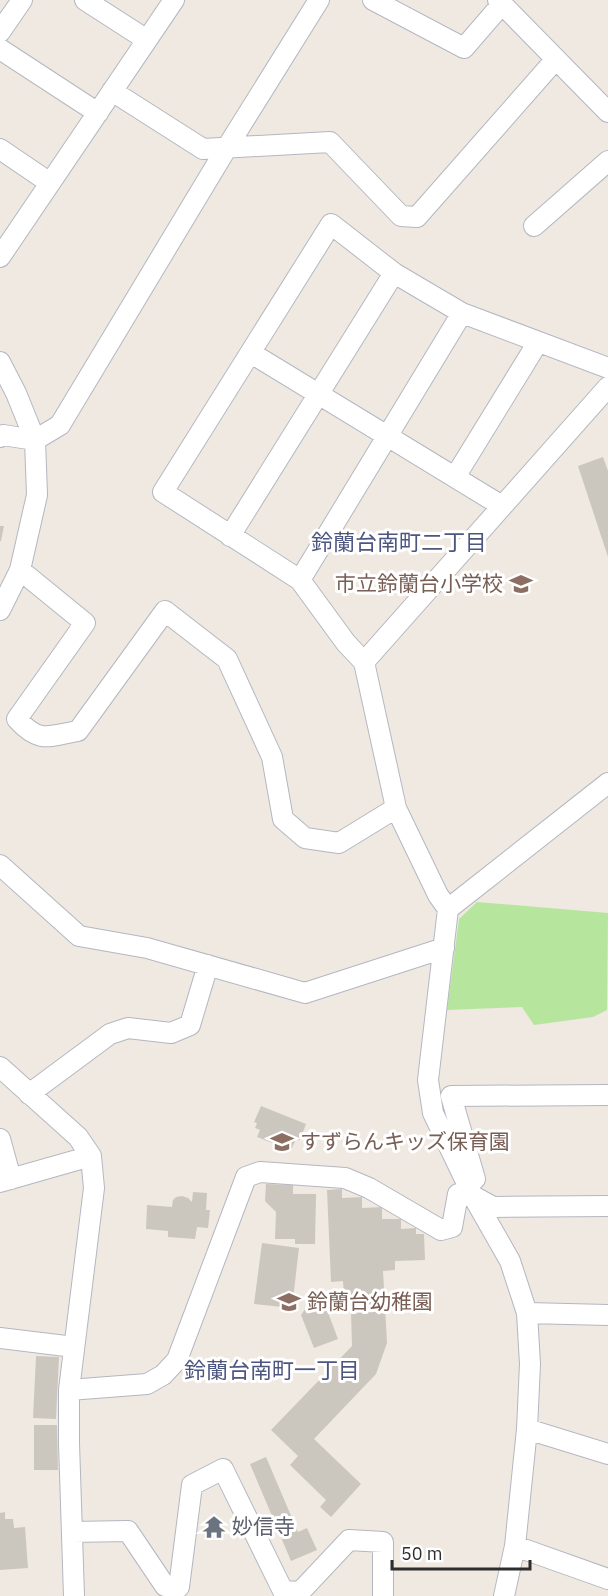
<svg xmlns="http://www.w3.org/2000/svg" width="608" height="1596" font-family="'IBM Plex Sans','Noto Sans JP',sans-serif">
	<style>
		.green { fill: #b6e59e }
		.building { fill: #cbc7bf }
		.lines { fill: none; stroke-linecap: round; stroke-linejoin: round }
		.minor-casing { stroke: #b4b7c1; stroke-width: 22 }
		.minor { stroke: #fff; stroke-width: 20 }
		.labels { text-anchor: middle; stroke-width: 6; stroke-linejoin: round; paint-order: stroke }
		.education-label { font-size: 21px; fill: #785e54; stroke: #fff; text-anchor: start }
		.worship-label { font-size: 21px; fill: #5b616d; stroke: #fff; text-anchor: start }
		.neighbourhood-label { font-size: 22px; fill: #4d5680; stroke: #fff }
	</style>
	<rect width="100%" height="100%" fill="#efe9e1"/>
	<!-- green -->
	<path class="green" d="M 477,902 L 608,913 L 607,1010 L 593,1017 L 534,1025 L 522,1007 L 447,1010 L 459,919 Z"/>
	<!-- building -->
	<path class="building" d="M 603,457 L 608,471 L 608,557 L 578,466 Z
		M 0,526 L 4,526 L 1,541 L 0,541 Z
		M 261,1106 L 306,1124 L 300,1140 L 296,1139 L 291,1150 L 257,1137 L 260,1130 L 255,1128 L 257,1123 L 254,1122 Z
		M 266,1184 L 293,1185 L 293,1194 L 316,1194 L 315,1244 L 295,1244 L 295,1239 L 275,1239 L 276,1212 L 265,1201 Z
		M 342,1189 L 342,1198 L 362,1197 L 362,1208 L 382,1207 L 382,1219 L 401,1219 L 401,1229 L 416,1228 L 416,1234 L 424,1234 L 425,1260 L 395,1261 L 395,1270 L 383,1271 L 387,1343 L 376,1374 L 314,1439 L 361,1484 L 331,1517 L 320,1507 L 326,1500 L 290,1465 L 298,1456 L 271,1430 L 352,1346 L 351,1312 L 345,1312 L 343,1281 L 331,1282 L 327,1190 Z
		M 193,1192 L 207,1193 L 206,1210 L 210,1210 L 208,1228 L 197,1227 L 195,1239 L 168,1237 L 168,1231 L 146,1229 L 147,1205 L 172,1207 L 173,1200 L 176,1197 L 182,1196 L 188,1198 L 192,1202 Z
		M 262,1243 L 299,1248 L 292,1308 L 254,1304 Z
		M 324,1291 L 324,1302 L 338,1339 L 314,1348 L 301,1315 L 316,1293 Z
		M 36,1356 L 59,1357 L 56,1419 L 33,1418 Z
		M 34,1425 L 57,1425 L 58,1470 L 34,1470 Z
		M 266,1457 L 298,1532 L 307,1528 L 317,1550 L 291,1561 L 250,1464 Z
		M 5,1512 L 5,1519 L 13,1519 L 14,1528 L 25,1527 L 28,1568 L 0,1570 L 0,1513 Z"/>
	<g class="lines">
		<!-- minor casing -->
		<g class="minor-casing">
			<path id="minor" d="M 85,0 L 147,40
				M 373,0 L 464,48 L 502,4
				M 498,0 L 608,112
				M 0,32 L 22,0
				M 0,49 L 98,113
				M 112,91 L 203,149 L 330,142 L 401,216 L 417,217 L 556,59
				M 0,149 L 50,183
				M 534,226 L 608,161
				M 0,257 L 174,0
				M 251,353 L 502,506
				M 0,362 L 16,393 L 35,440 L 37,495 L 20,570 L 0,610
				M 0,437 L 3,435 L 35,440 L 60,425 L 226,149 L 319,0
				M 455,477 L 538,342
				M 230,536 L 394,273
				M 20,570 L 85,623 L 17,719 C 39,744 49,736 78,731 L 165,611 L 227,659 L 272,757 L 283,819 L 305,838 L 339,843 L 396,808
				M 300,580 L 462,313
				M 364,662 L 608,387
				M 0,865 L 79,936 L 147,948 L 305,993 L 444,948
				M 448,909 L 608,783
				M 0,1067 L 78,1137 L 91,1156 L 94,1188 L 69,1390 L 69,1443 L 74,1596
				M 29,1094 L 110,1034 L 128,1028 L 171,1033 L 190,1025 L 208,965
				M 0,1139 L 11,1179
				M 475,1179 L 451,1096 L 608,1095
				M 0,1182 L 91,1156
				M 527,1313 L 608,1315
				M 0,1338 L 74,1347
				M 69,1390 L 147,1384 L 163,1375 L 177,1360 L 246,1177 L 260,1172 L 345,1178 L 369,1188 L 441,1230 L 452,1227 L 458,1194 L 473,1196 L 493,1207 L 608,1206
				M 527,1429 L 608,1454
				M 72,1532 L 128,1531 L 165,1586 L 179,1587 L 192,1485 L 223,1469 L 283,1591 L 300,1592 L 349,1540 L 383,1542 L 383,1596
				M 515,1546 L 608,1579
				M 504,1596 L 515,1546 L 527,1429 L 530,1364 L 527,1313 L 510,1261 L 473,1196 L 433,1113 L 428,1080 L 448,909 L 438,895 L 396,808 L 364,662 L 346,643 L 300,580 L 163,492 L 331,224 L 394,273 L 462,313 L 608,368"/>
		</g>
		<!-- minor -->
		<use href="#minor" class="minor"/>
	</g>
	<!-- icons -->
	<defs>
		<g id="school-bare" transform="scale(1.8)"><path d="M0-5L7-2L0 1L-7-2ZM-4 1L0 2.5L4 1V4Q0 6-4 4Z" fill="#8d6e63" stroke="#fff" stroke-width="2.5" paint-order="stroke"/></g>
		<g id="temple-bare" transform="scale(1.8)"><path d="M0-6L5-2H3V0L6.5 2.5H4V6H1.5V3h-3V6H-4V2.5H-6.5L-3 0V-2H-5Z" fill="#6b7280" stroke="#fff" stroke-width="2.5" paint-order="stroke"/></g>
	</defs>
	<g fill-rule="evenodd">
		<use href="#school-bare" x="521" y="584"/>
		<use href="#school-bare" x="282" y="1142"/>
		<use href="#school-bare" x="289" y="1302"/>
		<use href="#temple-bare" x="214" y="1527"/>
	</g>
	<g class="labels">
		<!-- education labels -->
		<g class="education-label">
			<text x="503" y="591" text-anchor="end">市立鈴蘭台小学校</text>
			<text x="300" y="1149">すずらんキッズ保育園</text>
			<text x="307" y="1309">鈴蘭台幼稚園</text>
		</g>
		<!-- worship labels -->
		<g class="worship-label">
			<text x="232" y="1534">妙信寺</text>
		</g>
		<!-- neighbourhood labels -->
		<g class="neighbourhood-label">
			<text x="399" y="550">鈴蘭台南町二丁目</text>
			<text x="272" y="1378">鈴蘭台南町一丁目</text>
		</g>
	</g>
	<!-- scale -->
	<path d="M392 1560v9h138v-9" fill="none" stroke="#2e2e2e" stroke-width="3"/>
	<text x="401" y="1560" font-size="18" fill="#2e2e2e" stroke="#ffffff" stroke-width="4.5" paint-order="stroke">50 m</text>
</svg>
